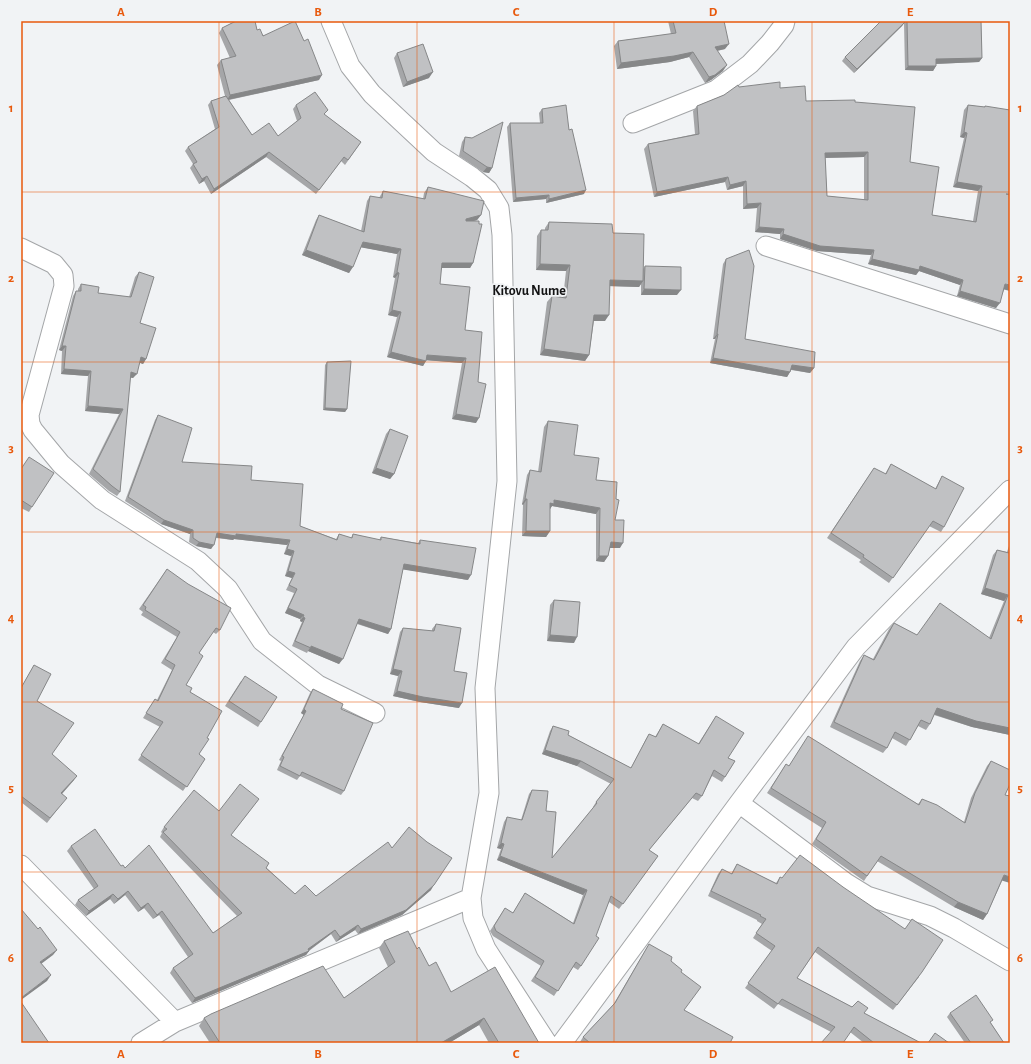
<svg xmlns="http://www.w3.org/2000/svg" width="1031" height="1064" font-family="'Alegreya Sans',sans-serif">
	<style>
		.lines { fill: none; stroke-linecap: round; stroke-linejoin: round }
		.minor-casing { stroke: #a4a6a8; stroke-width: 21 }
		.minor { stroke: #fff; stroke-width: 19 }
		.wall { fill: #a5a6a8; fill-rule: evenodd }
		.shaded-wall { fill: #868788 }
		.building { fill: #c0c1c3; stroke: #868788; fill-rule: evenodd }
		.grid { fill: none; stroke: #e8590c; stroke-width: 1; stroke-opacity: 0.55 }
		.labels { text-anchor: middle; stroke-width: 3.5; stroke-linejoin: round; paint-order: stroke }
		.quarter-label { font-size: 14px; font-weight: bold; fill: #131314; stroke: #f1f3f5 }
		.neatline { fill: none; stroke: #e8590c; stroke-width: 1.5 }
		.grid-label { font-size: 13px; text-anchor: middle; font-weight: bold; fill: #e8590c }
	</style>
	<rect width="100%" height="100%" fill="#f1f3f5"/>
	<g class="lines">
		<!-- minor casing -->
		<g class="minor-casing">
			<path id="minor" d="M 331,21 L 350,66 L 372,94 L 434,152 L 472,177 L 488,190 L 499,208 L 502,235 L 507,481 L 485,688 L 489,793 L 471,898 L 473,918 L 486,949 L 547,1043
				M 633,123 L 716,90 L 750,64 L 770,43 L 784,25 L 785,21
				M 766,246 L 1010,324
				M 21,248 L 54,264 L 63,275 L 64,286 L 29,415 L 30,424 L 33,430 L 61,464 L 102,500 L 198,561 L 228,589 L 262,641 L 318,685 L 375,713
				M 739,803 L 846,883 L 867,896 L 930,916 L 954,928 L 1010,961
				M 21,865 L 175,1022
				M 141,1043 L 175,1022 L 471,898
				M 562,1043 L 739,803 L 856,647 L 1010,490"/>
		</g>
		<!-- minor -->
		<use href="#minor" class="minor"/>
	</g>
	<!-- wall -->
	<path class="wall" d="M 234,21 L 255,21 L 257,30 L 319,80 L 229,100 L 252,135 L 278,136 L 297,121 L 293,109 L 296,105 L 325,115 L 361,142 L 345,165 L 341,161 L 316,194 L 266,157 L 211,194 L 204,181 L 199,184 L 190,168 L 193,164 L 185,151 L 188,147 L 215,129 L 208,105 L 211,101 L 225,96 L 217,65 L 221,60 L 230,58 L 219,33 L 222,28 L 234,22 Z
		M 668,21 L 724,21 L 725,49 L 717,51 L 723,71 L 711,80 L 705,83 L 689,57 L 670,62 L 617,69 L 614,46 L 618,41 L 671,34 Z
		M 881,21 L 981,21 L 982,58 L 979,62 L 936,64 L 936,66 L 933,71 L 905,70 L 904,23 L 902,26 L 854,73 L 842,61 L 845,57 Z
		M 397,53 L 429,78 L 403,87 L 394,58 Z
		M 739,87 L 780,88 L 806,101 L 855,102 L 910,162 L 932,215 L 973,221 L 978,191 L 953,187 L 964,138 L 960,137 L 964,110 L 968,105 L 984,107 L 985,106 L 1004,290 L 996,308 L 957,296 L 960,285 L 919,271 L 916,275 L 868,264 L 871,255 L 817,251 L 780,239 L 780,234 L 755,232 L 757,208 L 743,209 L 743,186 L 727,190 L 725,182 L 654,197 L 644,149 L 648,144 L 695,134 L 693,111 L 697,106 L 724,95 ZM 864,157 L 864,200 L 827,196 L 825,158 Z
		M 542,109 L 569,130 L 584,194 L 546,203 L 546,199 L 513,202 L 507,127 L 510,123 L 540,123 L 539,113 Z
		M 465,137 L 472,138 L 492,168 L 489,173 L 483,172 L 459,156 L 462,142 Z
		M 428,187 L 481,215 L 477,220 L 474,221 L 473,263 L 470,268 L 441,268 L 440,284 L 465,330 L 478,382 L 476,423 L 452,419 L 462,363 L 426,360 L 423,366 L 387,357 L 397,317 L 388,315 L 395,278 L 393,277 L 397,254 L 361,247 L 349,273 L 302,255 L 316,220 L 319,215 L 361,231 L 367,201 L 370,196 L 379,198 L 383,191 L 423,199 L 424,193 Z
		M 549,222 L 613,233 L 643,269 L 645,266 L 677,295 L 641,295 L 641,284 L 639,287 L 610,286 L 605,321 L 594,321 L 589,355 L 585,361 L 540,355 L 547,302 L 552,296 L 563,298 L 566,271 L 536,270 L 537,236 L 541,230 L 545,230 L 545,228 Z
		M 726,259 L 745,339 L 814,368 L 810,373 L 791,370 L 790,372 L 787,377 L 710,363 L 715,339 L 713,339 L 723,264 Z
		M 139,272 L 140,323 L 146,359 L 143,364 L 140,363 L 133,378 L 130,377 L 120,492 L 117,496 L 109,491 L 89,474 L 119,414 L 85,411 L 88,376 L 61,374 L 62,351 L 59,350 L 73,296 L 76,291 L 78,291 L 78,289 L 81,284 L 98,293 L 129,297 L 135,277 Z
		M 327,362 L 347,409 L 345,412 L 323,410 L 325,365 Z
		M 158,415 L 182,462 L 251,480 L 300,526 L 336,539 L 339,534 L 351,538 L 353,534 L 379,540 L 381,537 L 418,543 L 420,540 L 468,580 L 403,569 L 391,629 L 388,634 L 357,624 L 339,664 L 308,651 L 307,653 L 292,646 L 302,622 L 300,621 L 300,619 L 285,613 L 294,593 L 286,590 L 292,578 L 285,576 L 291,556 L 284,554 L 287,545 L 234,539 L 233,540 L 216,538 L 211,549 L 196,546 L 189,542 L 190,534 L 161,524 L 125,501 L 155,420 Z
		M 548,421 L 574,455 L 596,480 L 616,499 L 615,520 L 620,548 L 610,548 L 608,556 L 604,562 L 596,561 L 596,514 L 552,506 L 550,509 L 550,531 L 546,537 L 522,536 L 523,505 L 522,504 L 527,475 L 530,470 L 538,472 L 544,427 Z
		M 390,429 L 394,474 L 390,479 L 372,473 L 386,434 Z
		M 891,464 L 935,489 L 942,476 L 944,527 L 941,532 L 929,526 L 889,583 L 859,562 L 861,560 L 827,538 L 874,468 L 885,474 Z
		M 21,469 L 32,507 L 29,512 L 21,508 Z
		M 1010,543 L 1010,735 L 972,727 L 934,715 L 930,724 L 926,730 L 918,726 L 906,746 L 892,738 L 887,748 L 883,753 L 830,727 L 860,661 L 864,655 L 873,659 L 889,629 L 894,623 L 917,635 L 989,638 L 1004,601 L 981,594 L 993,555 L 997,550 L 1007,552 Z
		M 167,569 L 220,630 L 216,634 L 213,632 L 199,653 L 186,685 L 190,692 L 207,738 L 199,754 L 205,759 L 183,791 L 138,760 L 160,727 L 143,718 L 155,699 L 157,700 L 172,670 L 161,663 L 177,637 L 141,615 L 143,612 L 139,609 Z
		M 554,600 L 574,643 L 547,641 L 550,605 Z
		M 436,624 L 454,671 L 459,708 L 420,702 L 393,696 L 398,676 L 390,674 L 400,632 L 403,628 L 432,631 L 432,629 Z
		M 34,665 L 37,701 L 52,754 L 74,780 L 62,794 L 63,802 L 47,823 L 21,802 L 21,688 Z
		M 241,681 L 261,722 L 258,727 L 225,706 Z
		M 313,689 L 341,709 L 344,791 L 341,795 L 300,776 L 297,780 L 277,770 L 281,761 L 279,760 L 304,715 L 301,713 L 310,693 Z
		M 716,716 L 728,758 L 735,761 L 722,782 L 712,776 L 702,796 L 698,801 L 692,798 L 649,850 L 658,856 L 619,909 L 609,902 L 581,966 L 578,970 L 573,967 L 554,996 L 531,981 L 541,966 L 493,936 L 490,931 L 505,908 L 513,913 L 525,893 L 573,923 L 583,895 L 497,860 L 501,849 L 497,848 L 504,822 L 507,817 L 521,820 L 529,794 L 532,790 L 546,811 L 552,858 L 594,807 L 593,807 L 596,802 L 611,784 L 577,766 L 542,754 L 550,731 L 553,726 L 568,735 L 631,768 L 646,739 L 649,734 L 655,737 L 663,724 L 698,744 Z
		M 805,741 L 918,804 L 922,799 L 964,822 L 971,798 L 987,766 L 991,761 L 1005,795 L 1002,881 L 987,914 L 983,920 L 954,907 L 877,861 L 864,881 L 812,844 L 822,828 L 767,793 L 786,764 L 789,766 Z
		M 259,799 L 231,835 L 295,894 L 316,896 L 392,848 L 431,890 L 402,915 L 358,934 L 355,930 L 336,942 L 331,934 L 309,951 L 306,955 L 192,1003 L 170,973 L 173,968 L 188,957 L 159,915 L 153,919 L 144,908 L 138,912 L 125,895 L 114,904 L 110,899 L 86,916 L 75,905 L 78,900 L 94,889 L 67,851 L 71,846 L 125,868 L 213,933 L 237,916 L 160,837 L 162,833 L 161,832 L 164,827 Z
		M 737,864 L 776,883 L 780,877 L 919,977 L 893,1010 L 815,952 L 797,978 L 921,1043 L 864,1043 L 850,1032 L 831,1032 L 778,1004 L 774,1009 L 745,988 L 772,951 L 753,938 L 762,924 L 757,921 L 757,920 L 708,896 L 718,874 L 722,869 L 731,874 Z
		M 384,941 L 417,949 L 429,966 L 451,992 L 539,1043 L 489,1043 L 479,1025 L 449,1043 L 210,1043 L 199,1026 L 204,1018 L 344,998 L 388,967 L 379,948 Z
		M 649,944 L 671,961 L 681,972 L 684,1010 L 730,1043 L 580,1043 L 580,1042 L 583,1037 L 613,1005 Z
		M 950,1013 L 991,1023 L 1004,1043 L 965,1043 L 947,1017 Z"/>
	<!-- shaded-wall -->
	<path class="shaded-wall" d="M 905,22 L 902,26 L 854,73 L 857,69 Z
		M 729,44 L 725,49 L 711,52 L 715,47 Z
		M 693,52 L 689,57 L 670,62 L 617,69 L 621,63 Z
		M 982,58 L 979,62 L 933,64 L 936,59 Z
		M 727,65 L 723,71 L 711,80 L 705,83 L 709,77 Z
		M 908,66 L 936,66 L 933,71 L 905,70 Z
		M 433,72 L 429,78 L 403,87 L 407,82 Z
		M 322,75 L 319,80 L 227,100 L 230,95 Z
		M 964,132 L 967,133 L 964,138 L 960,137 Z
		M 269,152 L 266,157 L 211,194 L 214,189 Z
		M 868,152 L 864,157 L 821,158 L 825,153 Z
		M 487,167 L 492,168 L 489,173 L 483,172 Z
		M 207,176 L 204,181 L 199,184 L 202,179 Z
		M 728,177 L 725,182 L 654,197 L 657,192 Z
		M 746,181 L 743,186 L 727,190 L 730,185 Z
		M 957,182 L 982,186 L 978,191 L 953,187 Z
		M 586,190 L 584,194 L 546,203 L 549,199 Z
		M 549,195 L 546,199 L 513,202 L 516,198 Z
		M 761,203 L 757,208 L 743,209 L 747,204 Z
		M 481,215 L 477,220 L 462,224 L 466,219 Z
		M 759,227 L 784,229 L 780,234 L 755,232 Z
		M 783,234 L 874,250 L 871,255 L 817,251 L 780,239 Z
		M 363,242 L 401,249 L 397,254 L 359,247 Z
		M 306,250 L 353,267 L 349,273 L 302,255 Z
		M 872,259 L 920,266 L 963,280 L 960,285 L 919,271 L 916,275 L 868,264 Z
		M 442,263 L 473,263 L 470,268 L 438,268 Z
		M 540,264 L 570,265 L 566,271 L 536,270 Z
		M 397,272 L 399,273 L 395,278 L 393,277 Z
		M 610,280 L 643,281 L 639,287 L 606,286 Z
		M 1005,284 L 1010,285 L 1010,291 L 1002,289 Z
		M 644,289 L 681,290 L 677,295 L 641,295 Z
		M 960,291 L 1000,303 L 996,308 L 957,296 Z
		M 392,310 L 401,312 L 397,317 L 388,315 Z
		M 594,315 L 609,315 L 605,321 L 590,321 Z
		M 717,334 L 718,334 L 715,339 L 713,339 Z
		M 62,346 L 66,346 L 62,351 L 59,350 Z
		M 544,349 L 589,355 L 585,361 L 540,355 Z
		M 391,352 L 426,361 L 423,366 L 387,357 Z
		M 427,355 L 466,358 L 462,363 L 423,360 Z
		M 141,357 L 146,359 L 143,364 L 138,362 Z
		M 713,358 L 790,372 L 787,377 L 710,363 Z
		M 792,365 L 814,368 L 810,373 L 788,369 Z
		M 64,369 L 91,371 L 88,376 L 61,374 Z
		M 131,372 L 137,374 L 133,378 L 127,377 Z
		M 88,406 L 123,409 L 119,414 L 85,411 Z
		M 325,408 L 347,409 L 345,412 L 323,410 Z
		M 456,414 L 479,418 L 476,423 L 452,419 Z
		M 376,468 L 394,474 L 390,479 L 372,473 Z
		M 525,499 L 527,499 L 523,505 L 522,504 Z
		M 554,500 L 600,508 L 596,514 L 552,506 L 550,509 L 550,503 Z
		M 164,520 L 193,530 L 190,534 L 161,524 Z
		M 526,531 L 550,531 L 546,537 L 522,536 Z
		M 217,533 L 236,534 L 290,540 L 287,545 L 234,539 L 233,540 L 213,537 Z
		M 199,542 L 214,545 L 211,549 L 196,546 Z
		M 611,542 L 623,543 L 620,548 L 607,548 Z
		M 287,549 L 294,551 L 291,556 L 284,554 Z
		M 599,556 L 608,556 L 604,562 L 596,561 Z
		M 404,564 L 471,575 L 468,580 L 400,569 Z
		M 288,571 L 295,573 L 292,578 L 285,576 Z
		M 985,588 L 1008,595 L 1004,601 L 981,594 Z
		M 288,608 L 304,615 L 300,619 L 285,613 Z
		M 303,617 L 305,618 L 302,622 L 300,621 Z
		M 359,619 L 391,629 L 388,634 L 356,623 Z
		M 550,635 L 577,637 L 574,643 L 547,641 Z
		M 311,646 L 343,659 L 339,664 L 308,651 Z
		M 393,669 L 402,671 L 398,676 L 390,674 Z
		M 397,691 L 462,703 L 459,708 L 420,702 L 393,696 Z
		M 937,708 L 1010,728 L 1010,735 L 972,727 L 933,714 Z
		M 304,709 L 306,711 L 304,715 L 301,713 Z
		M 545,750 L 581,761 L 577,766 L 542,754 Z
		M 77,776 L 74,780 L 58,798 L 61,793 Z
		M 501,843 L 504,844 L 501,849 L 497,848 Z
		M 500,856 L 587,890 L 583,895 L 497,860 Z
		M 1004,875 L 1010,877 L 1010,883 L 1000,880 Z
		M 434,885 L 431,890 L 402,915 L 358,934 L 361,929 Z
		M 128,891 L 125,895 L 114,904 L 118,899 Z
		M 113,894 L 110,899 L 86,916 L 89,911 Z
		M 958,902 L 987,914 L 983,920 L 954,907 Z
		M 148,903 L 144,908 L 138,912 L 141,908 Z
		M 162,911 L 159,915 L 153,919 L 157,915 Z
		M 358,925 L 355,930 L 336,942 L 340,937 Z
		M 335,930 L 331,934 L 308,951 L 309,951 L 306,955 L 192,1003 L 195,998 L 308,949 Z
		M 57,950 L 53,955 L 37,967 L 40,962 Z
		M 51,975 L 47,981 L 21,1000 L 21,998 Z
		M 484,1018 L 479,1025 L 449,1043 L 441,1043 Z"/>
	<!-- building -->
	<path class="building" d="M 236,21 L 255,21 L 257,30 L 260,29 L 263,36 L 295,21 L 304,41 L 308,39 L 322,75 L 230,95 L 221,60 L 236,56 L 222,28 Z
		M 673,21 L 724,21 L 729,44 L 715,47 L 727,65 L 715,75 L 709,77 L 693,52 L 674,56 L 621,63 L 618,41 L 676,33 Z
		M 881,21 L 905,21 L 905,22 L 857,69 L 845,57 Z
		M 907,21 L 981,21 L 982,58 L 936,59 L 936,66 L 908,66 Z
		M 423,44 L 433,72 L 407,82 L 397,53 Z
		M 780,82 L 780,88 L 805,86 L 806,101 L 855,100 L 855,102 L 915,107 L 910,162 L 939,167 L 932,215 L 976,222 L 982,186 L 957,182 L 967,133 L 964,132 L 968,105 L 985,107 L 985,106 L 1010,110 L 1010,194 L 1006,194 L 1010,195 L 1010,285 L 1005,284 L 1000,303 L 960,291 L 963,280 L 920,266 L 919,270 L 872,259 L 874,250 L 820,246 L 783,234 L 784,229 L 759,227 L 761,203 L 747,204 L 746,181 L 730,185 L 728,177 L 657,192 L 648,144 L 699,134 L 697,106 L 724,95 L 738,85 L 739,87 ZM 868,152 L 868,200 L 827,196 L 825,153 Z
		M 315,92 L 328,110 L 324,114 L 361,142 L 348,160 L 344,157 L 319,190 L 269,152 L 214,189 L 207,176 L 202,179 L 193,164 L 197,162 L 188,147 L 219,127 L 211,101 L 226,96 L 252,135 L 269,123 L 278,136 L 301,118 L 296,105 Z
		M 566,105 L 569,130 L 572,129 L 586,190 L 549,199 L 549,195 L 516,198 L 510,123 L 543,123 L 542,109 Z
		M 503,122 L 492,168 L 487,167 L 463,151 L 465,137 L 472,138 Z
		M 428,187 L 484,201 L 481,215 L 466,219 L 466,221 L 479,221 L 479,224 L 482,224 L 473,263 L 442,263 L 440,284 L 470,287 L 465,330 L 482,332 L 478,382 L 486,384 L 479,418 L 456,414 L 466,358 L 427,355 L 426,361 L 391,352 L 401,312 L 392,310 L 399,273 L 397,272 L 401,249 L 363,242 L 353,267 L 306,250 L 319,215 L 364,232 L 370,196 L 382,198 L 383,191 L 425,199 Z
		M 549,222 L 612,224 L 613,233 L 644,234 L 643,281 L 610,280 L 609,315 L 594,315 L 589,355 L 544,349 L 552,296 L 566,298 L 570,265 L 540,264 L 541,230 L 548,230 Z
		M 749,250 L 754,266 L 745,339 L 815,352 L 814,368 L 792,365 L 790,372 L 713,358 L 718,334 L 717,334 L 726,259 Z
		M 645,266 L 681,267 L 681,290 L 644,289 Z
		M 139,272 L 154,277 L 140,323 L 156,328 L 146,359 L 141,357 L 137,374 L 131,372 L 120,492 L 112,486 L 93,469 L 123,409 L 88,406 L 91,371 L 64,369 L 66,346 L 62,346 L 76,291 L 81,291 L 81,284 L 99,287 L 98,293 L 131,297 Z
		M 351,361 L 347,409 L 325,408 L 327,362 Z
		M 158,415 L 192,428 L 182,462 L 252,466 L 251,480 L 303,484 L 300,526 L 337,540 L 339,534 L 352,538 L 353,534 L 381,540 L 381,537 L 420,544 L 420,540 L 476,548 L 471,575 L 404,564 L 391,629 L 359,619 L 343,659 L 311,646 L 311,648 L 295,641 L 305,618 L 303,617 L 304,615 L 288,608 L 297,589 L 289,585 L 295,573 L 288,571 L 294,551 L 287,549 L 290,540 L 236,534 L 236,536 L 217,533 L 214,545 L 199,542 L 193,538 L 193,530 L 164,520 L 128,497 Z
		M 548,421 L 578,425 L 574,455 L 599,458 L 596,480 L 617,482 L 616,499 L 619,500 L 615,520 L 624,520 L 623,543 L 611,542 L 608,556 L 599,556 L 600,508 L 554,500 L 554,504 L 550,503 L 550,531 L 526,531 L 527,499 L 525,499 L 530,470 L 541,472 Z
		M 390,429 L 408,436 L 394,474 L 376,468 Z
		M 29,457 L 54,473 L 32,507 L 21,500 L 21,469 Z
		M 891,464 L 936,489 L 942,476 L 964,488 L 944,527 L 933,521 L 893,578 L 863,557 L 864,555 L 831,533 L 874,468 L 886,474 Z
		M 997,550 L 1009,553 L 1010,550 L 1010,728 L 976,721 L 937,708 L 930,724 L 921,720 L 910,740 L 895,732 L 887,748 L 834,722 L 864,655 L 874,660 L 894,623 L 917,635 L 940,603 L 991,639 L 1008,595 L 985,588 Z
		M 167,569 L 188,584 L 231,608 L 220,630 L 216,628 L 199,653 L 203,656 L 186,685 L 192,688 L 190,692 L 222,711 L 207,738 L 209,739 L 199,754 L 205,759 L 187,787 L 141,755 L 163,722 L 146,713 L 155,699 L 158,701 L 175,665 L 165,659 L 180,632 L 145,610 L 146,607 L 143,605 Z
		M 554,600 L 580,602 L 577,637 L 550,635 Z
		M 436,624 L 461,628 L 454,671 L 467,673 L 462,703 L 423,697 L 397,691 L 402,671 L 393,669 L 403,628 L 434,631 Z
		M 34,665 L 51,674 L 37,701 L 74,723 L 52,754 L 77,776 L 61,793 L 67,798 L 50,818 L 21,796 L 21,783 L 22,782 L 21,781 L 21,688 Z
		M 245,676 L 277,697 L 261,722 L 229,701 Z
		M 313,689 L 343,704 L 341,709 L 373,723 L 344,791 L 302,772 L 300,776 L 280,766 L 284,757 L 282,756 L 306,711 L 304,709 Z
		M 716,716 L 744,733 L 728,758 L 735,761 L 725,777 L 714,770 L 702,796 L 696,793 L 649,850 L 658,856 L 623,904 L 611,896 L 596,936 L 599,938 L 581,966 L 576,962 L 558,991 L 535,977 L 544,961 L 496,931 L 494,926 L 505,908 L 513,913 L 525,893 L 574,924 L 587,890 L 500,856 L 504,844 L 501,843 L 507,817 L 522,820 L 532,790 L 548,791 L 546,811 L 556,812 L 552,858 L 597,803 L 596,802 L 614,779 L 581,761 L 545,750 L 553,726 L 569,731 L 568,735 L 631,768 L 649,734 L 656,737 L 663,724 L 699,744 Z
		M 808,736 L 919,805 L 922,799 L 937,805 L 965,823 L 975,793 L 991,761 L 1010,770 L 1010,784 L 1005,795 L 1010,796 L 1010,877 L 1004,875 L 987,914 L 958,902 L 881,856 L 867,876 L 816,839 L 826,822 L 771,788 L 786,764 L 789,766 Z
		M 240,784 L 259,799 L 231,835 L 269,863 L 266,868 L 295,894 L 305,885 L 316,896 L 388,842 L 392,848 L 409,827 L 427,842 L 452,858 L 434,885 L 406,910 L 361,929 L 358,925 L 340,937 L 335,930 L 308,949 L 309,951 L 195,998 L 173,968 L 193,954 L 162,911 L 157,915 L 148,903 L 141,908 L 128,891 L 118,899 L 113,894 L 89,911 L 78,900 L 98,886 L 71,846 L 95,829 L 121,866 L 123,865 L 125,868 L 149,845 L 213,933 L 242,913 L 163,832 L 167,829 L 164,827 L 194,790 L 219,811 Z
		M 800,855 L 843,887 L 905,929 L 912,919 L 943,940 L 922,972 L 897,1005 L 818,947 L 797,978 L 852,1007 L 858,1001 L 868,1008 L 864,1013 L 921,1043 L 874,1043 L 854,1027 L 843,1043 L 821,1043 L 835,1027 L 782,999 L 778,1004 L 748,983 L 775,946 L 756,933 L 766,919 L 760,916 L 761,915 L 711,891 L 722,869 L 732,874 L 737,864 L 777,884 L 780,877 L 782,878 Z
		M 21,909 L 38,929 L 40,927 L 57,950 L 40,962 L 51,975 L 21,998 Z
		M 408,931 L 417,949 L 419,947 L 429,966 L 436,962 L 451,992 L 495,967 L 539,1043 L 499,1043 L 484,1018 L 441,1043 L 220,1043 L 204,1018 L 211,1014 L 323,966 L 344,998 L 395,962 L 384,941 Z
		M 649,944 L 672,957 L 671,961 L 682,970 L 681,972 L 701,987 L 684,1010 L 733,1037 L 730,1043 L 590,1043 L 583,1037 L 615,1003 Z
		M 976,995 L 993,1020 L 990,1022 L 1004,1043 L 971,1043 L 950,1013 Z
		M 21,1002 L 49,1043 L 21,1043 Z
		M 935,1033 L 949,1043 L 928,1043 Z"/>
	<!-- grid -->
	<path class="grid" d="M 219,21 L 219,1043M 417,21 L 417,1043M 614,21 L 614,1043M 812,21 L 812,1043M 21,192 L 1010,192M 21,362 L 1010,362M 21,532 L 1010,532M 21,702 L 1010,702M 21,872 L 1010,872"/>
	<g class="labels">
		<!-- quarter labels -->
		<g class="quarter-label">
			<text x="529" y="295">Kitovu Nume</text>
		</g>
	</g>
	<!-- border -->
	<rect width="1031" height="1064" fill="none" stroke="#f1f3f5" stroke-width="44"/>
	<rect x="22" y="22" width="987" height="1020" class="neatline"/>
	<g class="grid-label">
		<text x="121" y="16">A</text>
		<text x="318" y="16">B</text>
		<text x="516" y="16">C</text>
		<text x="713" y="16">D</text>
		<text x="910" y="16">E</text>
		<text x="11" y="112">1</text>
		<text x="1020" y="112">1</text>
		<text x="11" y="282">2</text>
		<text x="1020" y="282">2</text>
		<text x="11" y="452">3</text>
		<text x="1020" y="452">3</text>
		<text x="11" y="622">4</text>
		<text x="1020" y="622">4</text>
		<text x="11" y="792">5</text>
		<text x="1020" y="792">5</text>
		<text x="11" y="962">6</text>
		<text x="1020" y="962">6</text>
		<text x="121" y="1058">A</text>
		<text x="318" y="1058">B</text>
		<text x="516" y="1058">C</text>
		<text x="713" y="1058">D</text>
		<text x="910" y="1058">E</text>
	</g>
</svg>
